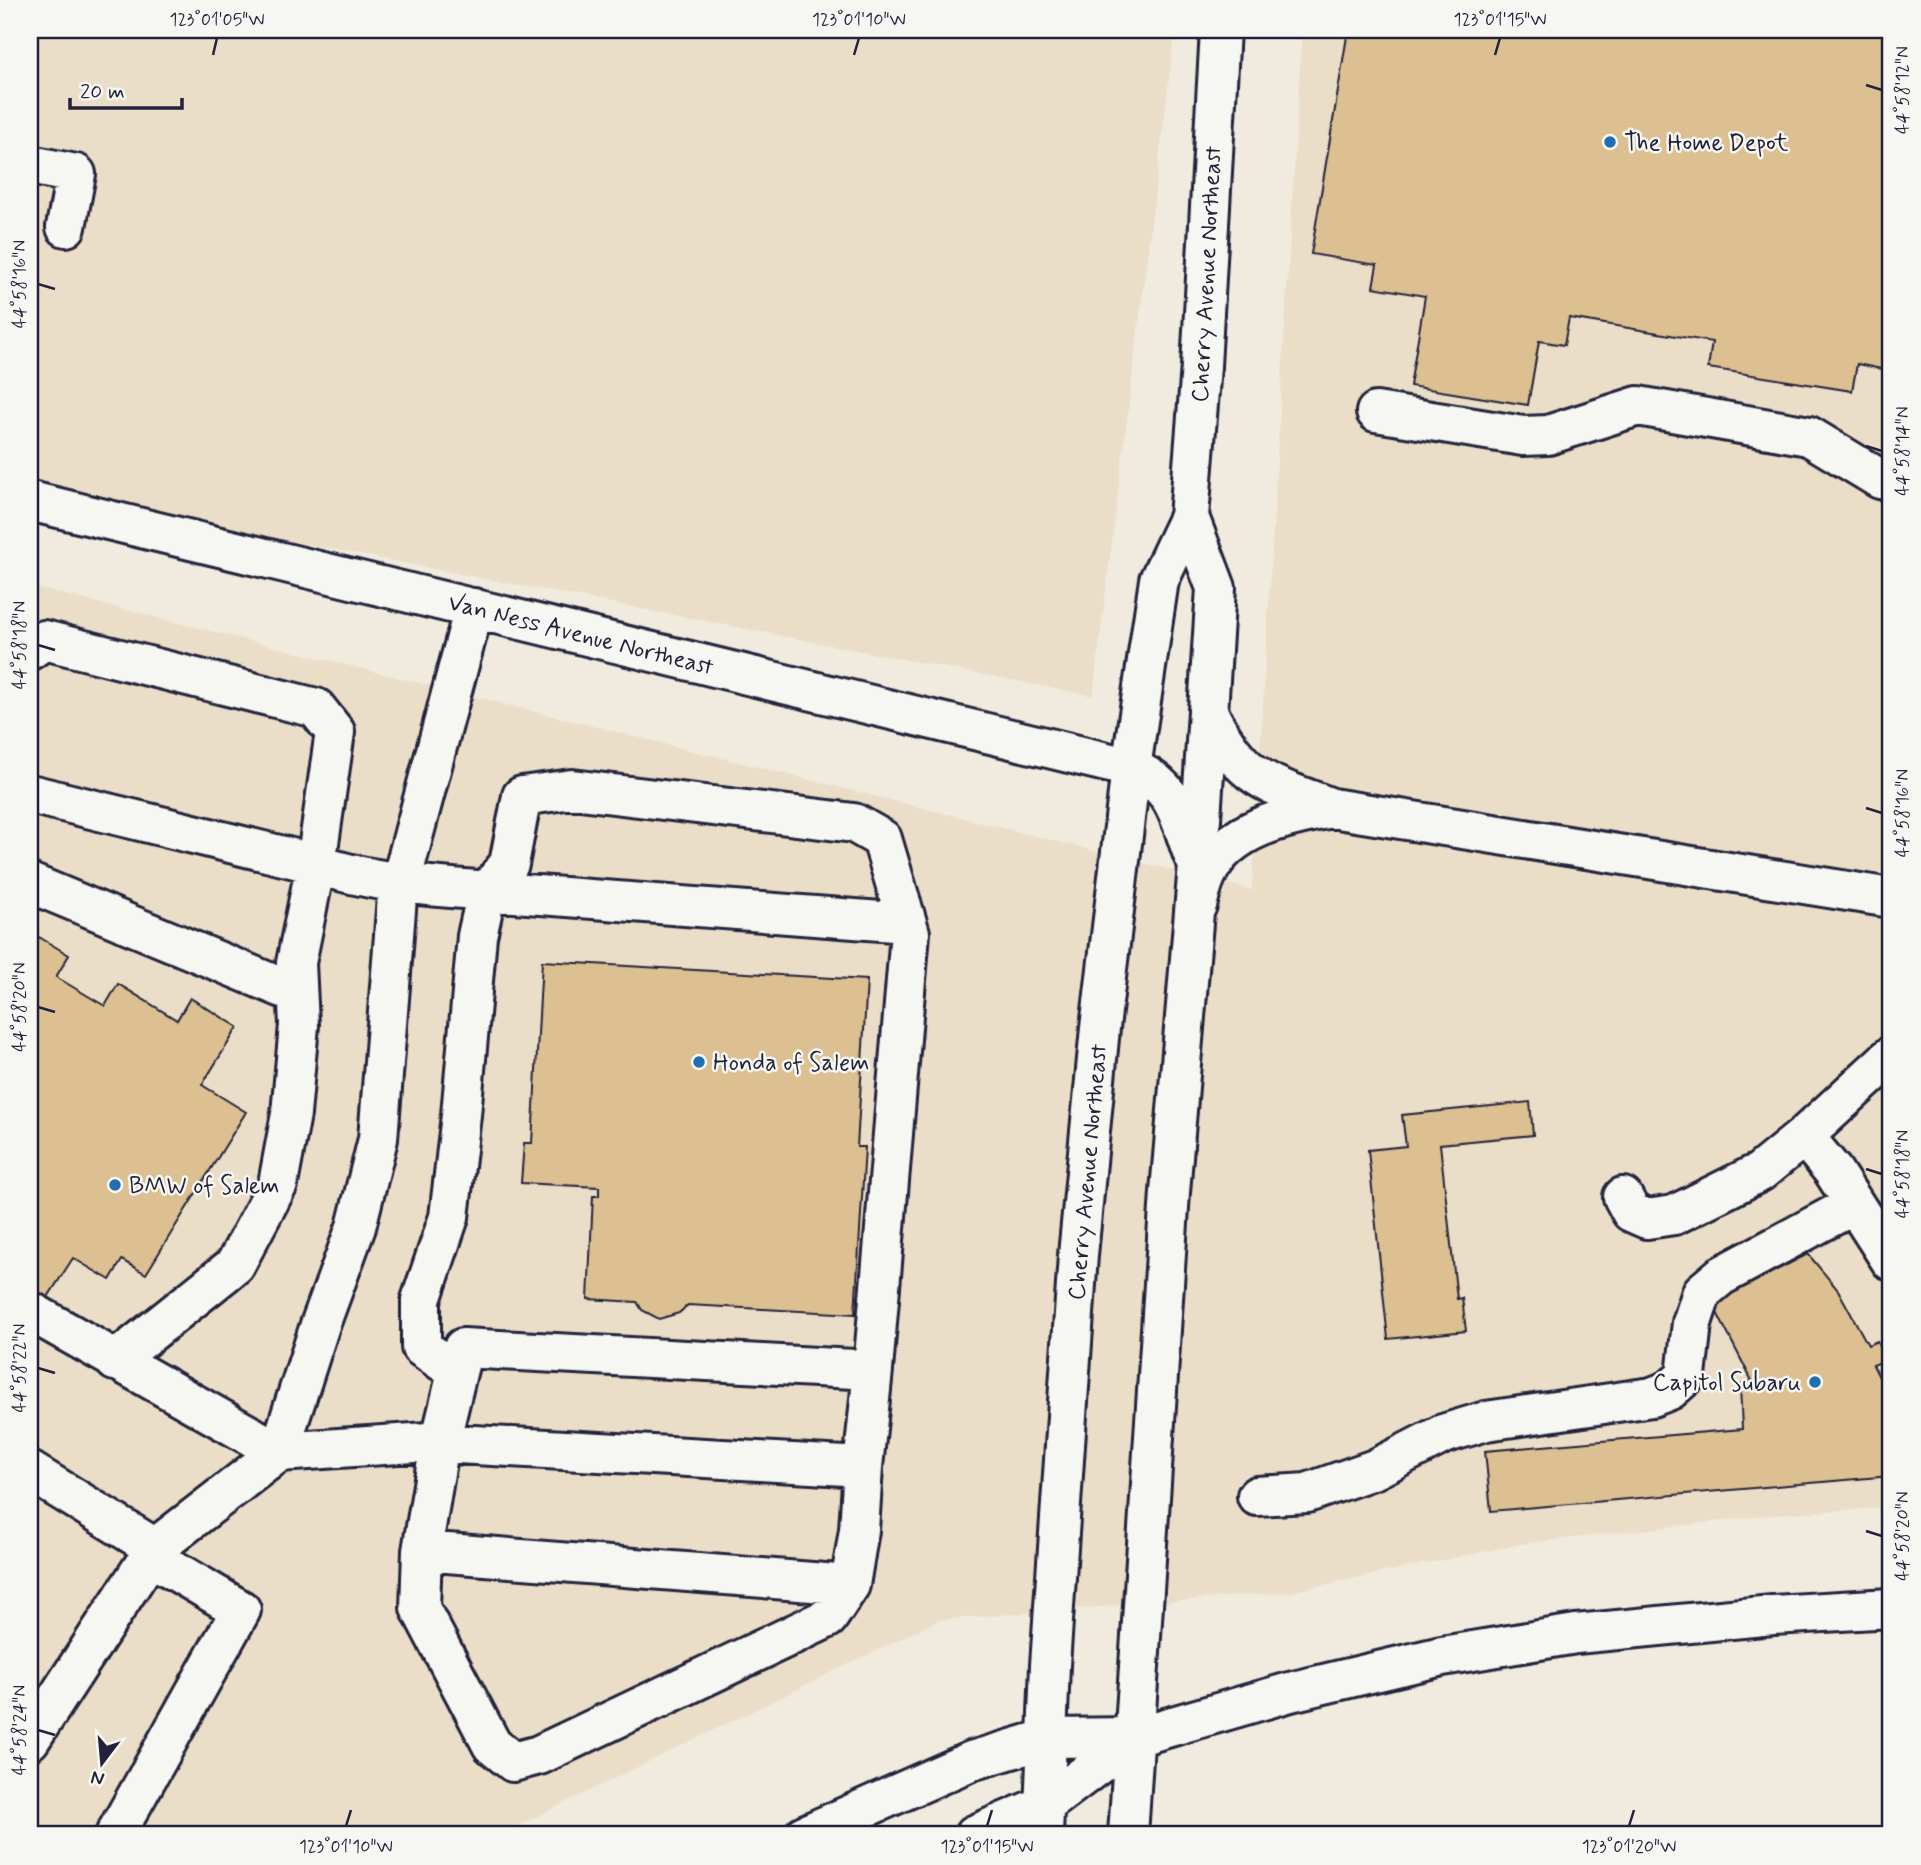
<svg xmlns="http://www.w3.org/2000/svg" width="1921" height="1865" font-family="Mynerve,sans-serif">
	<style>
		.built { fill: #ebdec8 }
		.building { fill: #dcc091; stroke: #22223b; stroke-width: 2 }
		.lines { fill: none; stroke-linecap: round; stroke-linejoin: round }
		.minor-casing { stroke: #22223b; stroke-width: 44 }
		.major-casing { stroke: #22223b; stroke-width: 44 }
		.highway-casing { stroke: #22223b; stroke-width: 44 }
		.minor { stroke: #f6f6f2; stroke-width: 38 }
		.major { stroke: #f6f6f2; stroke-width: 38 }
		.highway { stroke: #f6f6f2; stroke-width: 38 }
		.ticks { fill: none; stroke: #22223b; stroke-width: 2.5 }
		.poi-dot { fill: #1f6fb2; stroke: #f6f6f2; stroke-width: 2.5 }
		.labels { text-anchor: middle; stroke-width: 5; stroke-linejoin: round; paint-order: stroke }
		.poi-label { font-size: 24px; fill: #22223b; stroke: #f6f6f2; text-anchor: start }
		.street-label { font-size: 24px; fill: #22223b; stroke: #f6f6f2 }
		.neatline { fill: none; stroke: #22223b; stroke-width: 2.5 }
		.ticks-label { font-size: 18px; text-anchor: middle; fill: #22223b }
	</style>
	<rect width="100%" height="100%" fill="#f1ebdf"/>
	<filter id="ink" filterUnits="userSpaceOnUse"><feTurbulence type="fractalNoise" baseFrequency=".0143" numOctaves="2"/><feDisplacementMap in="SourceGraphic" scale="14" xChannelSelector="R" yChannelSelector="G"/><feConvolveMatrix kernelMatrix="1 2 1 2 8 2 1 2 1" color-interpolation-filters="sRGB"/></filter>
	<g filter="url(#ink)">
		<!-- built -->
		<path class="built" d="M 30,30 L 1175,30 L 1093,696 L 30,491 Z
			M 1302,30 L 1891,30 L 1891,1508 L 1789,1513 L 1521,1544 L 1289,1592 L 939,1620 L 499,1835 L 30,1835 L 30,586 L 1252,890 Z"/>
		<!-- building -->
		<path class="building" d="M 1348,30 L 1891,30 L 1891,371 L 1857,364 L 1852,391 L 1708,368 L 1712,342 L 1569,318 L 1564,345 L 1539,341 L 1528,405 L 1410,386 L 1425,296 L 1373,287 L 1377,265 L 1311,254 Z
			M 39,937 L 69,955 L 56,977 L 105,1006 L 118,984 L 177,1020 L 190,998 L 238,1027 L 202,1085 L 246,1112 L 146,1274 L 122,1260 L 110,1280 L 73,1258 L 46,1300 L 34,1292 L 37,1287 L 30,1283 L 30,952 Z
			M 542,961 L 867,980 L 857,1147 L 865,1147 L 855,1314 L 688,1305 L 679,1313 L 659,1319 L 642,1310 L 637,1302 L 588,1299 L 593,1196 L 599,1196 L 599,1187 L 521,1183 L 524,1143 L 532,1143 Z
			M 1530,1102 L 1533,1135 L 1440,1144 L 1457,1299 L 1462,1298 L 1466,1331 L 1388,1339 L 1368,1150 L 1406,1146 L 1402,1115 Z
			M 1808,1254 L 1838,1290 L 1868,1345 L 1877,1341 L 1884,1361 L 1873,1365 L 1882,1383 L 1891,1424 L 1891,1476 L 1491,1511 L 1485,1451 L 1742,1429 L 1740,1385 L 1752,1381 L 1712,1303 Z"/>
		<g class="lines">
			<!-- minor casing -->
			<g class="minor-casing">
				<path id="minor" d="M 30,165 L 76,174 L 66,227
					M 1376,412 L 1523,436 L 1548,435 L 1638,406 L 1809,436 L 1880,479 L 1891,481
					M 30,501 L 1131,768
					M 474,608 L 397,897 L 378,1139 L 356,1227 L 320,1325 L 279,1452 L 428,1442 L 440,1443 L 863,1467 L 859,1530 L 850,1585 L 828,1618 L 539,1755 L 513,1762 L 492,1745 L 420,1608 L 422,1551 L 440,1443 L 463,1348 L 873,1370 L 863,1467
					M 30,650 L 44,640 L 316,708 L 335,732 L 316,864 C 371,883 430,886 487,891 L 509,864 L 522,796 L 572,789 L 854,823 L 882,839 L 910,933 L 873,1370
					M 1208,712 C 1242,781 1264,782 1332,808 L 1891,898
					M 30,794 L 316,864 L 296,963 L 299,1025 L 291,1114 L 278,1184 L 235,1265 L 115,1361
					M 30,883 L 297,994
					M 1197,905 C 1200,895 1202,884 1207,874 C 1228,828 1288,816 1332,808
					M 1891,1056 L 1804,1136 L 1833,1171 L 1891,1261
					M 1623,1197 L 1631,1212 L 1647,1219 L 1674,1215 L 1760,1172 L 1804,1136
					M 30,1311 L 279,1452 L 155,1548
					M 457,1372 L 421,1347 L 421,1300 L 449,1217 L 461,1115 L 477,936 L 487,891 L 907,923
					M 30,1471 L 155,1548 L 30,1740
					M 1257,1496 L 1307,1493 L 1375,1469 L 1443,1434 L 1486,1421 L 1652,1397 L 1670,1390 L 1686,1376 L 1692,1323 L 1702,1292 L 1721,1276 L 1853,1205
					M 422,1551 L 850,1585
					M 115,1835 L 241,1610 L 150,1556"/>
			</g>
			<!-- major casing -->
			<g class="major-casing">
				<path id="major" d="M 1131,768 C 1177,787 1178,815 1194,857
					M 1043,1835 L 1050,1665 L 1078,1255 L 1100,1028 L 1131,768 L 1159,580 L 1189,517 L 1201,366 L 1220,30
					M 1128,1835 L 1170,1192 L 1198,865 L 1216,588 L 1189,517"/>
			</g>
			<!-- highway casing -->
			<g class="highway-casing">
				<path id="highway" d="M 804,1835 L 971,1761 L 1049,1738 L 1135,1737 L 1290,1692 L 1442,1656 L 1576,1634 L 1773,1615 L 1891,1608
					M 974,1835 L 1046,1804 L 1135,1737"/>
			</g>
			<!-- minor -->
			<use href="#minor" class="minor"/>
			<!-- major -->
			<use href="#major" class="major"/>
			<!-- highway -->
			<use href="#highway" class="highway"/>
		</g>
	</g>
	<!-- ticks -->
	<path class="ticks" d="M 213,55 L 217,38M 854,55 L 859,38M 1495,55 L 1500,38M 1866,85 L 1882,90M 38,284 L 55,289M 1866,446 L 1882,451M 38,645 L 55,650M 1866,808 L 1882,813M 38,1007 L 55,1012M 1866,1169 L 1882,1174M 38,1368 L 55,1373M 1866,1531 L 1882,1536M 38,1730 L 55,1735M 346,1826 L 351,1810M 987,1826 L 992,1810M 1629,1826 L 1634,1810"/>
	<!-- markers -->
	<g class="poi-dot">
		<circle cx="1610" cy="142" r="7"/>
		<circle cx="699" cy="1062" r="7"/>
		<circle cx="115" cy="1185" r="7"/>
		<circle cx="1815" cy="1382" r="7"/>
	</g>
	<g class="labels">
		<!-- poi labels -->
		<g class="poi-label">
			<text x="1624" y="150">The Home Depot</text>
			<text x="713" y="1070">Honda of Salem</text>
			<text x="129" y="1193">BMW of Salem</text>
			<text x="1801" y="1390" text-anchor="end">Capitol Subaru</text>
		</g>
		<!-- street labels -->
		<g class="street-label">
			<text transform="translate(1206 274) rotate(-87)" y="8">Cherry Avenue Northeast</text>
			<text transform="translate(581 634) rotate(14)" y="8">Van Ness Avenue Northeast</text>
			<text transform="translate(1087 1172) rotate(-85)" y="8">Cherry Avenue Northeast</text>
		</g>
	</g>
	<!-- margin -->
	<rect width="1921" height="1865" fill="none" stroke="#f6f6f2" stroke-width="77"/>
	<!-- north arrow -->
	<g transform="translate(102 1763) rotate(196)" stroke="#f6f6f2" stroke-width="5" paint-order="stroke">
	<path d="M0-5L12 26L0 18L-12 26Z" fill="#22223b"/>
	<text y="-10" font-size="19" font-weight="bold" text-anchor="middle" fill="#22223b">N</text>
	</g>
	<!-- scale -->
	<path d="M70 98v10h112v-10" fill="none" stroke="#22223b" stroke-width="3.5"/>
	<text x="80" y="98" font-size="21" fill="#22223b" stroke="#f6f6f2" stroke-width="5" paint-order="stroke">20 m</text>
	<rect x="38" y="38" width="1844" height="1788" class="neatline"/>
	<g class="ticks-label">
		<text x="217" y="25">123°01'05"W</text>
		<text x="859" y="25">123°01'10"W</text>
		<text x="1500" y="25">123°01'15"W</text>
		<text transform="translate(1902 90) rotate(-90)" y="6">44°58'12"N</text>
		<text transform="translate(19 284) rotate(-90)" y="6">44°58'16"N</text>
		<text transform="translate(1902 451) rotate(-90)" y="6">44°58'14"N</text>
		<text transform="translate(19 645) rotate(-90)" y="6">44°58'18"N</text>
		<text transform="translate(1902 813) rotate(-90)" y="6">44°58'16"N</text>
		<text transform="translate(19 1007) rotate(-90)" y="6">44°58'20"N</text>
		<text transform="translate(1902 1174) rotate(-90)" y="6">44°58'18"N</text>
		<text transform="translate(19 1368) rotate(-90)" y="6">44°58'22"N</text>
		<text transform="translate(1902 1536) rotate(-90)" y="6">44°58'20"N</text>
		<text transform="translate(19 1730) rotate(-90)" y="6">44°58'24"N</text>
		<text x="346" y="1852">123°01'10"W</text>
		<text x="987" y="1852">123°01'15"W</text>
		<text x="1629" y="1852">123°01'20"W</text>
	</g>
</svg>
